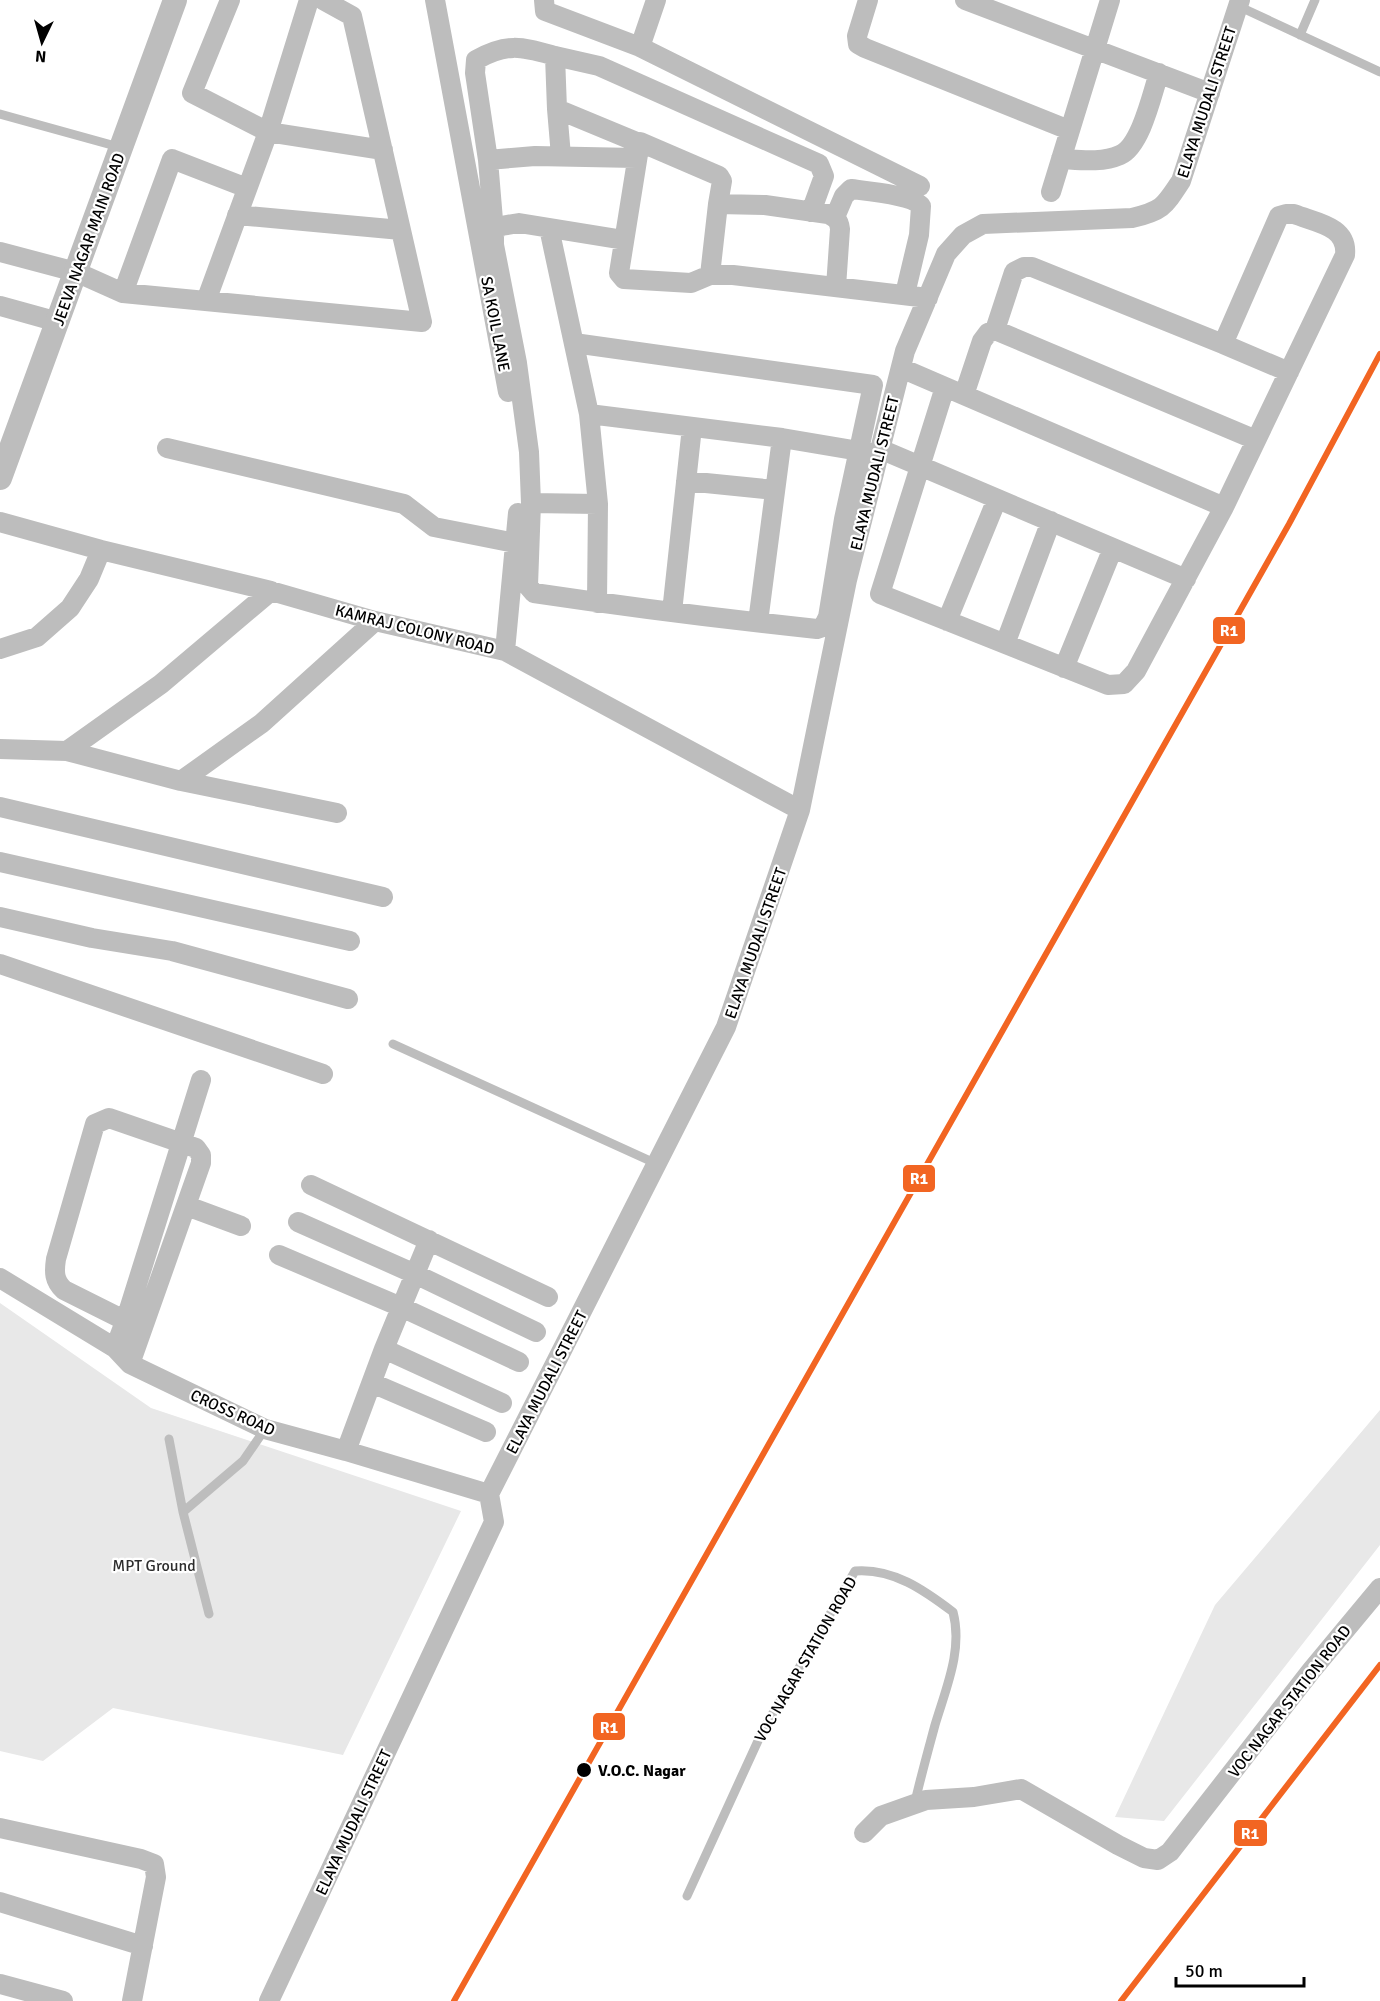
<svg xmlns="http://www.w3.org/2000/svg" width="1380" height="2001" font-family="Signika,sans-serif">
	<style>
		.green { fill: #e8e8e8 }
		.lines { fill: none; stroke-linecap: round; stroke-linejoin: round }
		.service { stroke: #bdbdbd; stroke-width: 9 }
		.minor { stroke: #bdbdbd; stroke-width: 20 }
		.tertiary { stroke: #bdbdbd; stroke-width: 24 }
		.rail { stroke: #bdbdbd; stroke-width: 4.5; stroke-dasharray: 9 3 1.5 3; stroke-linecap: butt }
		.rail-1-casing { stroke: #fff; stroke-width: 10 }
		.rail-1 { stroke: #f26522; stroke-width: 6 }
		.stop-dot { fill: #000; stroke: #fff; stroke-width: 2 }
		.labels { text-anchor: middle; stroke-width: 4.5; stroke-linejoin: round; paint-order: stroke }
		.street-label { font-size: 16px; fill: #000; stroke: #fff }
		.park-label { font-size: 16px; fill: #2d2d2d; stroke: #fff }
		.stop-label { font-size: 16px; font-weight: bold; fill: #000; stroke: #fff; text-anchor: start }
		.line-badge { stroke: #fff; stroke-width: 2 }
		.badge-label { font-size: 16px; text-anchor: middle; font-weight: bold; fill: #fff }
	</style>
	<rect width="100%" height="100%" fill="#fff"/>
	<!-- green -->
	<path class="green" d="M 0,1303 L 151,1408 L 461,1511 L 343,1755 L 113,1708 L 43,1761 L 0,1751 Z
		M 1380,1410 L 1380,1545 L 1164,1821 L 1115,1817 L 1215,1605 Z"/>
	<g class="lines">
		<!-- service -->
		<path class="service" d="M 1238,6 L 1380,72
			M 1300,35 L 1315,0
			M 0,114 L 119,147
			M 393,1044 L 657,1164
			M 169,1439 L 183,1512
			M 209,1614 L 183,1512 L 243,1461 L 265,1429
			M 687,1896 L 762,1732 L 855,1571 C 893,1568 924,1590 953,1612 C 963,1650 946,1688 935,1725 C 928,1751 921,1776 915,1802"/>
		<!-- minor -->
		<path class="minor" d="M 230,0 L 192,93 L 268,132 L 383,150
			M 435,0 L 508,392
			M 544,0 L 545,11 L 640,47 L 920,186
			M 868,0 L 857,36 L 858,44 L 865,48 L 1069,130
			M 965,0 L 1210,93
			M 640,47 L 656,0
			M 555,56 L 599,66 L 819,164 L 824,176 L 811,212
			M 557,109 L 561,156
			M 1061,159 C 1080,160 1102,163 1120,155 C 1141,146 1152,94 1159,73
			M 488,160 L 475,73 L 476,60 C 508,42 522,47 555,56 L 557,109 L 639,143
			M 1051,192 L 1110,0
			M 237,215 L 401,230
			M 835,217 L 844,196 L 851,189 C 866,191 912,195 921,206 L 919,235 L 905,294
			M 549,228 L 589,414 L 598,504 L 597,603
			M 494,232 L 488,160 L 535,156 L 636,158
			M 0,252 L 76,272 L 123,293 L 422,322 L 352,16 L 323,0
			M 710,275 L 691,283 L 624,279 L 619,273 L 640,142 L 719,176 L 722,181 L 718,204
			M 836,287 L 840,229 C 839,220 836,218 828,214 L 765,205 L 718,204 L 710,275 L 733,275 L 928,298
			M 123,293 L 172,159 L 247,188
			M 206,301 L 268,132 L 309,0
			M 0,306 L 58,322
			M 995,330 L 1256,440
			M 574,343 L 873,385 L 844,519 L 828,617 L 823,627 L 817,629 C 723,619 628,607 534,593 L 528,586 L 531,503 L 529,452 L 517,363 L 494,245 L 494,232 L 501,226 L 519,223 L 624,240
			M 1223,344 L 1289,372
			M 901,368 L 1224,507
			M 945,387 L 880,594 L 1108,685 L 1124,684 L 1136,671 L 1224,507 L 1345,255 C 1348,226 1317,223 1294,214 L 1286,214 L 1279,216 L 1223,344 L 1032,267 L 1024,267 L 1014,272 L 995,330 L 988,333 L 982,341 L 964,395
			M 589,414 L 782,438 L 871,453
			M 167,448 L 404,504 L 434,527 L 515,543
			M 880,449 L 1186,579
			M 686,481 L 775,490
			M 531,503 L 598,504
			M 0,522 L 101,550 L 271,591 L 375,621 L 505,651 L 800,810
			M 672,612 L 692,427
			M 947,621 L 997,499
			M 758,622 L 782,438
			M 1005,644 L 1051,521
			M 0,649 L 37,637 L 70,608 L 89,579 L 101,550
			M 505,651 L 518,513
			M 1064,668 L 1113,548
			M 0,749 L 67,751 L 181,781 L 337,813
			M 67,751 L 161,684 L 271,591
			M 181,781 L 262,723 L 375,621
			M 0,807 L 383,897
			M 0,862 L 350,941
			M 0,917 L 92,938 L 172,951 L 348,999
			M 0,964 L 323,1074
			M 311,1185 L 548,1297
			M 187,1206 L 241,1226
			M 298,1222 L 415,1274 L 536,1332
			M 279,1255 L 401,1307 L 519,1362
			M 0,1278 L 115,1348 L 130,1364 L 265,1429 L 346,1451 L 489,1494
			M 115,1348 L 126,1319 L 201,1080
			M 384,1349 L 502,1403
			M 130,1364 L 201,1163 L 201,1155 L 196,1148 L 109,1118 L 95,1124 L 56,1259 C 54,1272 54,1281 64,1290 L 142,1329
			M 372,1383 L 486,1432
			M 346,1451 L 384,1349 L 429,1240
			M 0,1828 L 141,1859 L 154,1864 L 156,1877 L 132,2001
			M 864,1833 L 881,1816 L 926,1800 L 974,1797 L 1021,1789 L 1118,1845 L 1144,1858 L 1158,1860 L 1170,1852 L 1311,1671 L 1380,1588
			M 0,1902 L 143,1946
			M 0,1984 L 63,2001
			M 269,2001 L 494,1522 L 489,1494 L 726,1027 L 800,810 L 847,580 L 905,351 L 946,254 L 963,235 L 983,224 L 1132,218 C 1162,211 1164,207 1181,181 L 1240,0"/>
		<!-- tertiary -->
		<path class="tertiary" d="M 0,478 L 175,0"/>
		<!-- rail -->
		<path class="rail" d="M 454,2001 L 1289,524 L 1380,354
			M 1121,2001 L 1380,1665"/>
		<!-- rail-1 casing -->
		<g class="rail-1-casing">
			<path id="rail-1" d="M 454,2001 L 1289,524 L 1380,354
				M 1121,2001 L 1380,1665"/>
		</g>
		<!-- rail-1 -->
		<use href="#rail-1" class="rail-1"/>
	</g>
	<!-- markers -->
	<circle class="stop-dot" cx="584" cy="1770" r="8"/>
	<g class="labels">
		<!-- street labels -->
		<g class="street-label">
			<text transform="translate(1206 102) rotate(-72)" y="6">ELAYA MUDALI STREET</text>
			<text transform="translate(88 239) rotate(-70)" y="6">JEEVA NAGAR MAIN ROAD</text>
			<text transform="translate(496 324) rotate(79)" y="6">SA KOIL LANE</text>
			<text transform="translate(874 473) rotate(-76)" y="6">ELAYA MUDALI STREET</text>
			<text transform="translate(415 629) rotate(14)" y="6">KAMRAJ COLONY ROAD</text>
			<text transform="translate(755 943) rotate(-71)" y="6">ELAYA MUDALI STREET</text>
			<text transform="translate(546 1382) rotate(-63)" y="6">ELAYA MUDALI STREET</text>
			<text transform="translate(233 1412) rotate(24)" y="6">CROSS ROAD</text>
			<text transform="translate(805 1659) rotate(-60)" y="6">VOC NAGAR STATION ROAD</text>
			<text transform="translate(1289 1701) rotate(-52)" y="6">VOC NAGAR STATION ROAD</text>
			<text transform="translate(353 1822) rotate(-65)" y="6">ELAYA MUDALI STREET</text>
		</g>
		<!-- park labels -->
		<g class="park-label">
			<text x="154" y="1571">MPT Ground</text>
		</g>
		<!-- stop labels -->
		<g class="stop-label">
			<text x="598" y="1776">V.O.C. Nagar</text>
		</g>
	</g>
	<g class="line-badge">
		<rect x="1212" y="616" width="34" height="29" rx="6" fill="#f26522"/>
		<rect x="902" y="1164" width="34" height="29" rx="6" fill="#f26522"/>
		<rect x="592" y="1712" width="34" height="29" rx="6" fill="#f26522"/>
		<rect x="1233" y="1819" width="35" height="28" rx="6" fill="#f26522"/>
	</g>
	<g class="badge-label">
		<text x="1229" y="636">R1</text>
		<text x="919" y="1184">R1</text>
		<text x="609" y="1733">R1</text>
		<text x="1250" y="1839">R1</text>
	</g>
	<!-- north arrow -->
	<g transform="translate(42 42) rotate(185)" stroke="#ffffff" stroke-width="4.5" paint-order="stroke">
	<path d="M0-4.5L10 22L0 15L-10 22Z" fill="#000000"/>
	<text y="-9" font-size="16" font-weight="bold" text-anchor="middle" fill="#000000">N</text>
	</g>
	<!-- scale -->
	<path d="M1176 1977v9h128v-9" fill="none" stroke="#000000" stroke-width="3"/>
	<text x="1185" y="1977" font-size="18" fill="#000000" stroke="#ffffff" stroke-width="4.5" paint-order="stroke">50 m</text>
</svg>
